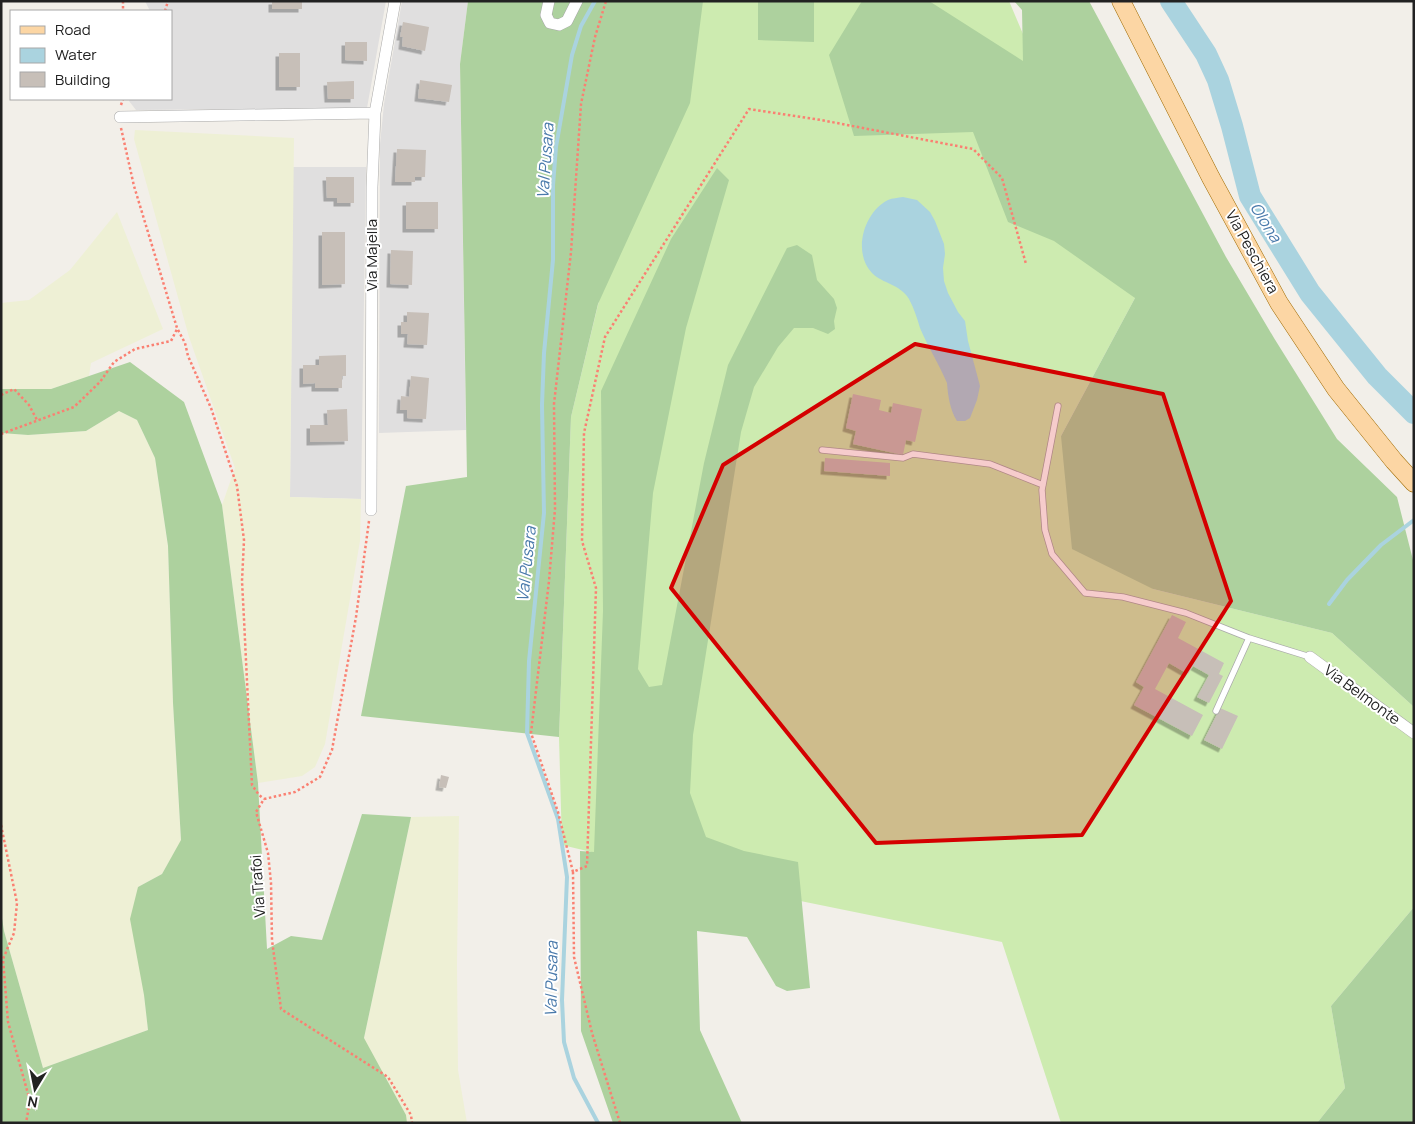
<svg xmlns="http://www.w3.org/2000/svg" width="1415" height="1124" font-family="Manrope,sans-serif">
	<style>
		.residential { fill: #e0dfdf }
		.farmland { fill: #eef0d5 }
		.grass { fill: #cdebb0 }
		.forest { fill: #add19e }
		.water { fill: #aad3df }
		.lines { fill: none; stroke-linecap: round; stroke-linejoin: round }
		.stream { stroke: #aad3df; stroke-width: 4 }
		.river { stroke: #aad3df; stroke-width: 22 }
		.building { fill: #c7bfb8; filter: url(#shadow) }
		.service-casing { stroke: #a9a9a9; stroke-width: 7 }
		.minor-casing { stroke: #a9a9a9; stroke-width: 12 }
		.primary-casing { stroke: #a06b00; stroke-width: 19 }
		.path { stroke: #fa8072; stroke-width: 2.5; stroke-dasharray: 2.5 2.5; stroke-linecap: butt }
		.service { stroke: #fff; stroke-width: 5.5 }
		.minor { stroke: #fff; stroke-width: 11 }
		.primary { stroke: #fcd6a4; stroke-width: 18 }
		.marked { fill: #d40000; fill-opacity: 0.2; stroke: #d40000; stroke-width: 4; stroke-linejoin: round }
		.labels { text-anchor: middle; stroke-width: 4; stroke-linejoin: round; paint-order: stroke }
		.street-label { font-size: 15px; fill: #222; stroke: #fff }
		.water-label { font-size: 16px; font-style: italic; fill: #4a7aab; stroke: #fff }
	</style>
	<defs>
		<filter id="shadow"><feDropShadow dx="-3.5" dy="3.5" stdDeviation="0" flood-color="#0004"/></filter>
	</defs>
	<rect width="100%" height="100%" fill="#f2efe9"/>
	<!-- residential -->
	<path class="residential" d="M 145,1 L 386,1 L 367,108 L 136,110 L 129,101 L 130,99 L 171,99 L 171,11 L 150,11 Z
		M 402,1 L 468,1 L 460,64 L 466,430 L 379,433 L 380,144 L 384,104 Z
		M 293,167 L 366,167 L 361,499 L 290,497 Z"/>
	<!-- farmland -->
	<path class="farmland" d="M 135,130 L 294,138 L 290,497 L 361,499 L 360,541 L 325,744 L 315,767 L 302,776 L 258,783 L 222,505 L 235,468 L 189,337 L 134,139 Z
		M 117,212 L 163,329 L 91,363 L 89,376 L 51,389 L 1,389 L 1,303 L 29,300 L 70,270 Z
		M 119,411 L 137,420 L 155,458 L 168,547 L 173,703 L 181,841 L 162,874 L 138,887 L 144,995 L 148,1030 L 43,1068 L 4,931 L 1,912 L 1,433 L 28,435 L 86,431 Z
		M 459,816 L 457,964 L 458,1070 L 467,1123 L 395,1123 L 364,1038 L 411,817 Z"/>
	<!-- grass -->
	<path class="grass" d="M 671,1 L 1009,1 L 1135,298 L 1061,436 L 1153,589 L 1332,633 L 1414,707 L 1414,907 L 1331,1006 L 1345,1088 L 1317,1123 L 1061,1123 L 1002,942 L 771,895 L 562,845 L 559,737 L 571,417 Z"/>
	<!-- forest -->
	<path class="forest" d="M 468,1 L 703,1 L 690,103 L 598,304 L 571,417 L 559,737 L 361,716 L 406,486 L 467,477 L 460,64 Z
		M 758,1 L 814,1 L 814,42 L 758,40 Z
		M 862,1 L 929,1 L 1023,61 L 1022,10 L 1014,1 L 1089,1 L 1226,257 L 1274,338 L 1337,439 L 1397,497 L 1414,564 L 1414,707 L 1332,633 L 1153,589 L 1072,549 L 1061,436 L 1135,298 L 1054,241 L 1008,222 L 973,132 L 854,136 L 829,55 Z
		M 717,168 L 729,180 L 686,328 L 653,493 L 638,669 L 649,687 L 662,685 L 704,463 L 728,365 L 787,248 L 797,245 L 812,255 L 817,280 L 834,299 L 837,308 L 834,321 L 835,329 L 828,334 L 813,328 L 794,328 L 778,347 L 754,387 L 741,432 L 693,735 L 690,793 L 706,837 L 744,851 L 798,862 L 810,988 L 787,991 L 776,986 L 747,937 L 697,931 L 700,1030 L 742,1123 L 613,1123 L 581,1031 L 580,851 L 594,852 L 603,611 L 601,391 L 671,239 Z
		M 130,362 L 184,402 L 222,505 L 258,783 L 267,949 L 291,936 L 322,940 L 362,814 L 411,817 L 364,1038 L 406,1115 L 407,1123 L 1,1123 L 1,912 L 4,931 L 43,1068 L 148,1030 L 144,995 L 130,919 L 138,887 L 162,874 L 181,840 L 173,703 L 168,546 L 155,458 L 137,420 L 119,411 L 86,431 L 28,435 L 1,433 L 1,389 L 51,389 Z
		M 1414,907 L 1414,1123 L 1317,1123 L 1345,1088 L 1331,1006 Z"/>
	<!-- water -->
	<path class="water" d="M 903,197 L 917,200 L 930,212 L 935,221 L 944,244 L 945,254 L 943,268 L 944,281 L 948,293 L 958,312 L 965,321 L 968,341 L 980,386 L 977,400 L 970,418 L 965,421 L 957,421 C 950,410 948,396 947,383 C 939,364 928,347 920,328 C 917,318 914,308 909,299 C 900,284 883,284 872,273 C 852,252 864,212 888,200 C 892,198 898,198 903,197 Z"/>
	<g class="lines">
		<!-- stream -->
		<path class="stream" d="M 595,1 L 581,26 L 572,55 L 556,147 L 553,185 L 553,260 L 544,353 L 542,405 L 544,513 L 529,661 L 527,733 L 558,819 L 567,877 L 562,1000 L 564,1042 L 574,1078 L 598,1123
			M 1329,604 L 1347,580 L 1381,545 L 1414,520"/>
		<!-- river -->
		<path class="river" d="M 1171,1 L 1206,54 L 1218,80 L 1232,126 L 1250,196 L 1310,293 L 1377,376 L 1414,413"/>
	</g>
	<!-- building -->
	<path class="building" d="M 272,1 L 302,1 L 302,9 L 272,9 Z
		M 403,22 L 429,27 L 425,51 L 402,46 L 403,37 L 400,37 Z
		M 345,42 L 367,42 L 367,61 L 345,60 Z
		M 279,53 L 300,53 L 300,87 L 279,87 Z
		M 420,80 L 452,85 L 449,102 L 418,98 Z
		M 354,81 L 354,99 L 328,99 L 327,82 Z
		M 397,149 L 426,150 L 425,177 L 415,177 L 415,182 L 395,182 Z
		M 326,177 L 354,177 L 354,203 L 337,203 L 337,198 L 327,198 Z
		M 406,202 L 438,202 L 438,229 L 406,229 Z
		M 322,232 L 345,232 L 345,284 L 322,285 Z
		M 391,250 L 413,251 L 412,285 L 390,284 Z
		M 407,312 L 429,313 L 427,345 L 407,344 L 408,334 L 401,334 L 401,322 L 407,322 Z
		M 346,355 L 346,376 L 342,376 L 342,388 L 315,388 L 315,383 L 303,384 L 303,365 L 319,365 L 319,356 Z
		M 411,376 L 429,378 L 426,419 L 407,418 L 407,410 L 400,410 L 401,396 L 409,397 Z
		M 853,394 L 881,400 L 879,410 L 891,413 L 893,403 L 922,409 L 915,442 L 906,440 L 903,455 L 853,444 L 856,431 L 846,428 Z
		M 347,409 L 348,441 L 310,442 L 310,425 L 328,425 L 327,410 Z
		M 825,458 L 890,463 L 890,476 L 824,471 Z
		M 1172,615 L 1186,622 L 1178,638 L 1224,663 L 1219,674 L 1223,676 L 1209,703 L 1197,697 L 1209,675 L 1193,666 L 1188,674 L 1169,663 L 1155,689 L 1203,715 L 1192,736 L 1134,705 L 1144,687 L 1136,682 Z
		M 1220,708 L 1238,716 L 1222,749 L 1204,740 Z
		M 441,775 L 449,777 L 446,788 L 439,787 Z"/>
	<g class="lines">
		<!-- service casing -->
		<g class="service-casing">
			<path id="service" d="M 1058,406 L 1042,490 L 1045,530 L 1052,554 L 1085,593 L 1123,597 L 1186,613 L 1249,638 L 1310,657
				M 822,450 L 903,458 L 913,454 L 990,464 L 1043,485
				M 1216,711 L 1249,638"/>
		</g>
		<!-- minor casing -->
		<g class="minor-casing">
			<path id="minor" d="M 549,1 L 546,15 L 550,23 L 559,25 L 567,21 L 577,1
				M 120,117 L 375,113
				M 371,510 L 372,187 L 375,113 L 395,1
				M 1310,657 L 1414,733"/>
		</g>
		<!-- primary casing -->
		<g class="primary-casing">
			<path id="primary" d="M 1121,1 L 1211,178 L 1279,303 L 1336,389 L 1394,461 L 1414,483"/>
		</g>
		<!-- path -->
		<path class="path" d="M 123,1 L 123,11
			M 165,11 L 168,1
			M 121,105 L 123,99
			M 121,128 L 134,186 L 177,328 L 185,343 L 188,356 L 211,408 L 237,486 L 244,540 L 242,581 L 244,619 L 252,785 L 259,795 L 264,799
			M 1,395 L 14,389 L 29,405 L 37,420
			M 1,434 L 74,407 L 100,382 L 114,362 L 135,349 L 171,341 L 177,329
			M 369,521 L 356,617 L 332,750 L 320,777 L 295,792 L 264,799 L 256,812 L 268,853 L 271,883 L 272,940 L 281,1009 L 388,1077 L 411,1115 L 412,1123
			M 1,825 L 17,903 L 14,933 L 3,959 L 8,1022 L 30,1101 L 26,1123
			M 573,872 L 558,812 L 531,733 L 549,581 L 555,509 L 554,404 L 571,252 L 581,104 L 595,37 L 606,1
			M 620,1123 L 592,1033 L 574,957 L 573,872 L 587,866 L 596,588 L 582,541 L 584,433 L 605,337 L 749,109 L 821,120 L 973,149 L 1002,178 L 1026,264"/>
		<!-- service -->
		<use href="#service" class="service"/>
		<!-- minor -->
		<use href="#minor" class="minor"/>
		<!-- primary -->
		<use href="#primary" class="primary"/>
	</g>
	<!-- marked area -->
	<path class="marked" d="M 915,344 L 1163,394 L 1231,601 L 1082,835 L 876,843 L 671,588 L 723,465 Z"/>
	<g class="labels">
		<!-- street labels -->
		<g class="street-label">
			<text transform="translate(1252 252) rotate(61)" y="5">Via Peschiera</text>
			<text transform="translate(372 255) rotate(-90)" y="5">Via Majella</text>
			<text transform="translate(1362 695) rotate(36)" y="5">Via Belmonte</text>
			<text transform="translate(258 886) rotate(-94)" y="5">Via Trafoi</text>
		</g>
		<!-- water labels -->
		<g class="water-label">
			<text transform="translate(545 161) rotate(-86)" y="6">Val Pusara</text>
			<text transform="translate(1266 222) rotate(58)" y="6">Olona</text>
			<text transform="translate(526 564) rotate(-84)" y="6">Val Pusara</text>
			<text transform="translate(551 979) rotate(-89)" y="6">Val Pusara</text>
		</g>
	</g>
	<!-- border -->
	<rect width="1415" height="1124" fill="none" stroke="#222222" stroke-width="5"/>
	<!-- legend -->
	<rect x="10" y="10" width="162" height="90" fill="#ffffff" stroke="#a7a7a7"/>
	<rect x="20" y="26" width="25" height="8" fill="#fcd6a4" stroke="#a7a7a7"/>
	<text x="55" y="35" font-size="15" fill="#222222">Road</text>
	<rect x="20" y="48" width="25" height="15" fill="#aad3df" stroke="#a7a7a7"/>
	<text x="55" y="60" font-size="15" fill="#222222">Water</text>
	<rect x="20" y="72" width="25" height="15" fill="#c7bfb8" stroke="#a7a7a7"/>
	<text x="55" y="85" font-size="15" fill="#222222">Building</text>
	<!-- north arrow -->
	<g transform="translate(35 1089) rotate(190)" stroke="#ffffff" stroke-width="4" paint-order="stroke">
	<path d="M0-4L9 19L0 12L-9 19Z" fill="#222222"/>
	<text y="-8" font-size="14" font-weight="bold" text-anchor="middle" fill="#222222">N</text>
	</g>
</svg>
